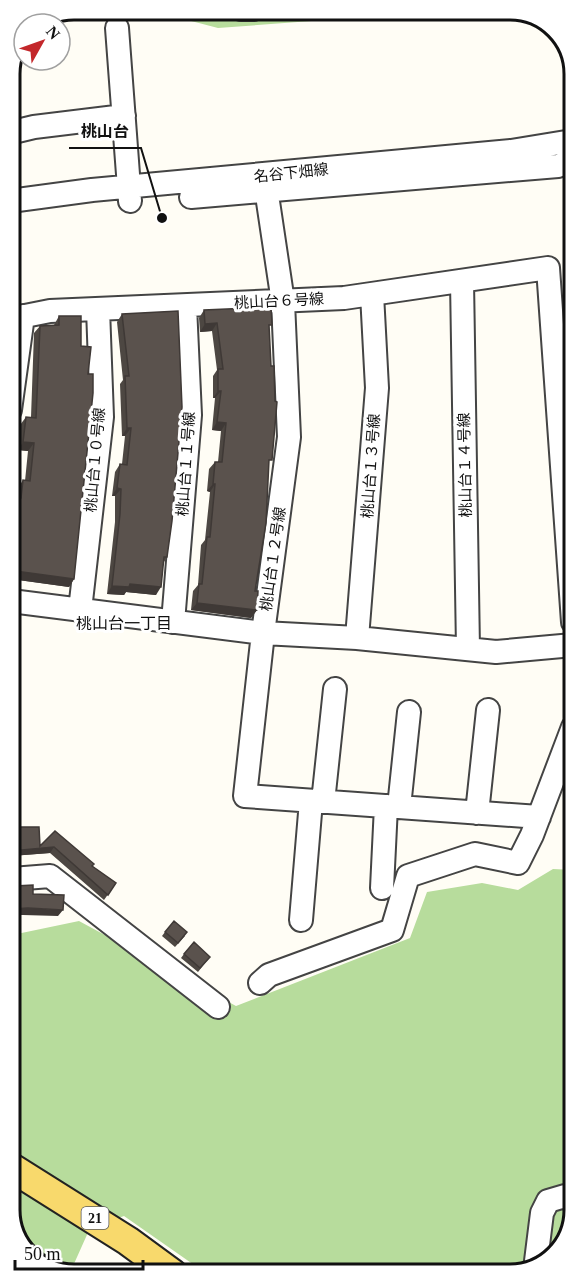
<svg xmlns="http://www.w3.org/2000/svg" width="584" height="1284" font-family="'Times New Roman','Noto Sans JP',serif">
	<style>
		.forest { fill: #b7dc9c }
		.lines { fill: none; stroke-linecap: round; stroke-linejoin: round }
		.minor-casing { stroke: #444; stroke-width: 26 }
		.major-casing { stroke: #222; stroke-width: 32 }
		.minor { stroke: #fff; stroke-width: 22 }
		.major { stroke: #f8d96c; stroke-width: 28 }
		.wall { fill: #4d4742 }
		.shaded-wall { fill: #3f3936 }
		.building { fill: #5a524d; stroke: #3f3936; stroke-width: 1.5 }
		.labels { text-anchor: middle; stroke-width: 6; stroke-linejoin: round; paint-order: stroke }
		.shield { fill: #fff; stroke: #585858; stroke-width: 1.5 }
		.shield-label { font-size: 14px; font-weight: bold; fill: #111 }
		.street-label { font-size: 15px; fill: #111; stroke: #fff }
		.neighbourhood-label { font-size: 16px; fill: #111; stroke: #fff }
		.rim { fill: none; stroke: #111; stroke-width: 3 }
		.leader { fill: none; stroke: #111; stroke-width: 2 }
		.callout-dot { fill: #111; stroke: #fff; stroke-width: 2 }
		.callout-label { font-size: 16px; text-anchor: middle; font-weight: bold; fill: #111; stroke: #fff; stroke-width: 6; stroke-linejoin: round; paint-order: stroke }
	</style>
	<rect width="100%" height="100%" fill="#fffdf5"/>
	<!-- forest -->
	<path class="forest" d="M 145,9 L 357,9 L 352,18 L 218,28 Z
		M 553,869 L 574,870 L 575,1214 L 562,1249 L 531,1271 L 207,1274 L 124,1216 L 90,1228 L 69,1275 L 35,1262 L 13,1231 L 12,935 L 79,921 L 236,1006 L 410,938 L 427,892 L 482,883 L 518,890 Z"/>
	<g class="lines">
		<!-- minor casing -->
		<g class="minor-casing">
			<path id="minor" d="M 241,9 L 253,9
				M 117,28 L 130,201
				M 9,133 L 34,127 L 124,116
				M 264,175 L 283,302 L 289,437 L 263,633 L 357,638 L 496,652 L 573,645
				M 191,197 L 558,166 L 572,161
				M 10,201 L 92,190 L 511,151 L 572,141
				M 462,281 L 468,649
				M 10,319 L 50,311 L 344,298 L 548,268 L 573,622
				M 10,410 L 23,316
				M 11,601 L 263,633 L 245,796 L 539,817
				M 80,610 L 102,417 L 98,309
				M 173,622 L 190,415 L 185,306
				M 357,638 L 377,388 L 372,294
				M 323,802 L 335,689
				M 399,807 L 409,712
				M 477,813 L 488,710
				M 12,879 L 50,876 L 218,1007
				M 382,888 L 386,806
				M 301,920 L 311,801
				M 260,983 L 269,975 L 392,930 L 408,876 L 475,854 L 518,863 L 532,835 L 573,727
				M 535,1269 L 542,1213 L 548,1201 L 565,1196 L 575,1203"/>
		</g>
		<!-- major casing -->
		<g class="major-casing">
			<path id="major" d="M 12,1168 L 128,1241 L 173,1274"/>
		</g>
		<!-- minor -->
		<use href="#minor" class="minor"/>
		<!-- major -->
		<use href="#major" class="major"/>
	</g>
	<!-- wall -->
	<path class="wall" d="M 204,310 L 269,330 L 269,464 L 255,591 L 257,610 L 251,618 L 191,610 L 193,591 L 198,585 L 201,545 L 205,540 L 210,492 L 207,491 L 209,469 L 215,462 L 218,462 L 221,431 L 212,430 L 215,398 L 213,398 L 213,376 L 217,370 L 212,331 L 200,332 L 199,318 Z
		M 122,314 L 167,557 L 164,562 L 156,595 L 126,592 L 124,595 L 107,594 L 115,522 L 115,496 L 112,496 L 115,472 L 120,464 L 122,464 L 125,436 L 122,436 L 120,384 L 123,380 L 117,322 Z
		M 59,316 L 81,346 L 88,374 L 74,579 L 69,587 L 11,579 L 12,553 L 11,553 L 10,514 L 12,506 L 17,499 L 18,488 L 23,480 L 25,481 L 28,451 L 18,450 L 20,425 L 26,417 L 31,417 L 34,333 L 40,326 L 54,325 Z
		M 11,828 L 40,846 L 55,831 L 92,866 L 116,883 L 104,900 L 50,853 L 11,856 Z
		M 165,932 L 185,936 L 175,947 L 162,936 Z
		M 184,954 L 210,957 L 198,972 L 181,958 Z"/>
	<!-- shaded-wall -->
	<path class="shaded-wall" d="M 217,323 L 212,331 L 200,332 L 205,324 Z
		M 218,391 L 221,391 L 215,398 L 213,398 Z
		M 217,422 L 226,423 L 221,431 L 212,430 Z
		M 127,428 L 131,428 L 125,436 L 122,436 Z
		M 23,442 L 34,443 L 28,451 L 18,450 Z
		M 213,484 L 215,484 L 210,492 L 207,491 Z
		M 117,488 L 121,489 L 115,496 L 112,496 Z
		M 11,544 L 18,545 L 12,553 L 11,553 Z
		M 15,571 L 74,579 L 69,587 L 11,579 L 11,578 Z
		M 130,584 L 161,587 L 156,595 L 126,592 L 124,595 L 107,594 L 112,586 Z
		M 197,603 L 257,610 L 251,618 L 191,610 Z
		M 54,847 L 50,853 L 11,856 L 11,851 Z
		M 28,908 L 63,910 L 58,916 L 23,915 L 12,915 L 12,909 Z"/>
	<!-- building -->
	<path class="building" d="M 271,307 L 272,325 L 269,325 L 271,366 L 274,366 L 275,401 L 277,402 L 272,460 L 269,460 L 266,523 L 255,591 L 258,591 L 257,610 L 197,603 L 199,584 L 202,584 L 207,537 L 210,537 L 215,484 L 213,484 L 215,462 L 222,462 L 226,423 L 217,422 L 221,391 L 218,391 L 218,369 L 223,369 L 217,323 L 205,324 L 204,310 Z
		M 178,311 L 182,407 L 172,521 L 167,557 L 164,557 L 161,587 L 130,584 L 129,587 L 112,586 L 120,514 L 121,489 L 117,488 L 120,464 L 127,465 L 131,428 L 127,428 L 125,376 L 129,376 L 122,314 Z
		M 59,316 L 81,316 L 81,346 L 91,347 L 88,374 L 93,374 L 93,393 L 74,579 L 15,571 L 18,545 L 11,544 L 10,514 L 16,514 L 17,498 L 21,498 L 23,480 L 30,481 L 34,443 L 23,442 L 26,417 L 36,418 L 40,326 L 59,325 Z
		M 17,827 L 39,827 L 40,846 L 55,831 L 94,864 L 92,866 L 116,883 L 108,895 L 54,847 L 11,851 L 11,828 Z
		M 33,885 L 33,894 L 64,895 L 63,910 L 28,908 L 12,909 L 12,890 L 16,890 L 15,886 Z
		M 174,921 L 187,932 L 178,943 L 165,932 Z
		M 194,942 L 210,957 L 200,968 L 184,954 Z"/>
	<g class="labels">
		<!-- shield labels -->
		<rect class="shield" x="81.5" y="1207" width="27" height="22" rx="4.5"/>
		<g class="shield-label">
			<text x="95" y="1223">21</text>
		</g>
		<!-- street labels -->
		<g class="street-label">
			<text transform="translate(291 173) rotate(-6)" y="5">名谷下畑線</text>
			<text transform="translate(279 301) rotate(-3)" y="5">桃山台６号線</text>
			<text transform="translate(95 460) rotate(-85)" y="5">桃山台１０号線</text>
			<text transform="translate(186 464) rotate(-86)" y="5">桃山台１１号線</text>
			<text transform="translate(465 465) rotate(-91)" y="5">桃山台１４号線</text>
			<text transform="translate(371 466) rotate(-86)" y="5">桃山台１３号線</text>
			<text transform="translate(273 559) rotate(-82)" y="5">桃山台１２号線</text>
		</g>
		<!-- neighbourhood labels -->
		<g class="neighbourhood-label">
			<text x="124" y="629">桃山台一丁目</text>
		</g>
	</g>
	<!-- crop -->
	<path d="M0 0H584V1284H0ZM74 20H510A54 54 0 0 1 564 74V1210A54 54 0 0 1 510 1264H74A54 54 0 0 1 20 1210V74A54 54 0 0 1 74 20Z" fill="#fff" fill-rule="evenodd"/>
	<path class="rim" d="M74 20H510A54 54 0 0 1 564 74V1210A54 54 0 0 1 510 1264H74A54 54 0 0 1 20 1210V74A54 54 0 0 1 74 20Z"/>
	<!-- callouts -->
	<path class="leader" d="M162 218L141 148H69"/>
	<circle class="callout-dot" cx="162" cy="218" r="6"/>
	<g class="callout-label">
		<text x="105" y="137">桃山台</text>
	</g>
	<!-- north arrow -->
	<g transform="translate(42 42) rotate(50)"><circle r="28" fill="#ffffff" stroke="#a0a0a0" stroke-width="1.5"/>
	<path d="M0-4.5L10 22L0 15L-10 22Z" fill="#c3272b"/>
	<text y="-9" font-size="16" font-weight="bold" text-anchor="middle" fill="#111111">N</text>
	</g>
	<!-- scale -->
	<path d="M15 1260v9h128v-9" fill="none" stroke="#111111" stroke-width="3"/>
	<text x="24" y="1260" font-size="18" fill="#111111" stroke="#ffffff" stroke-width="4.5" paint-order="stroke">50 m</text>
</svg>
